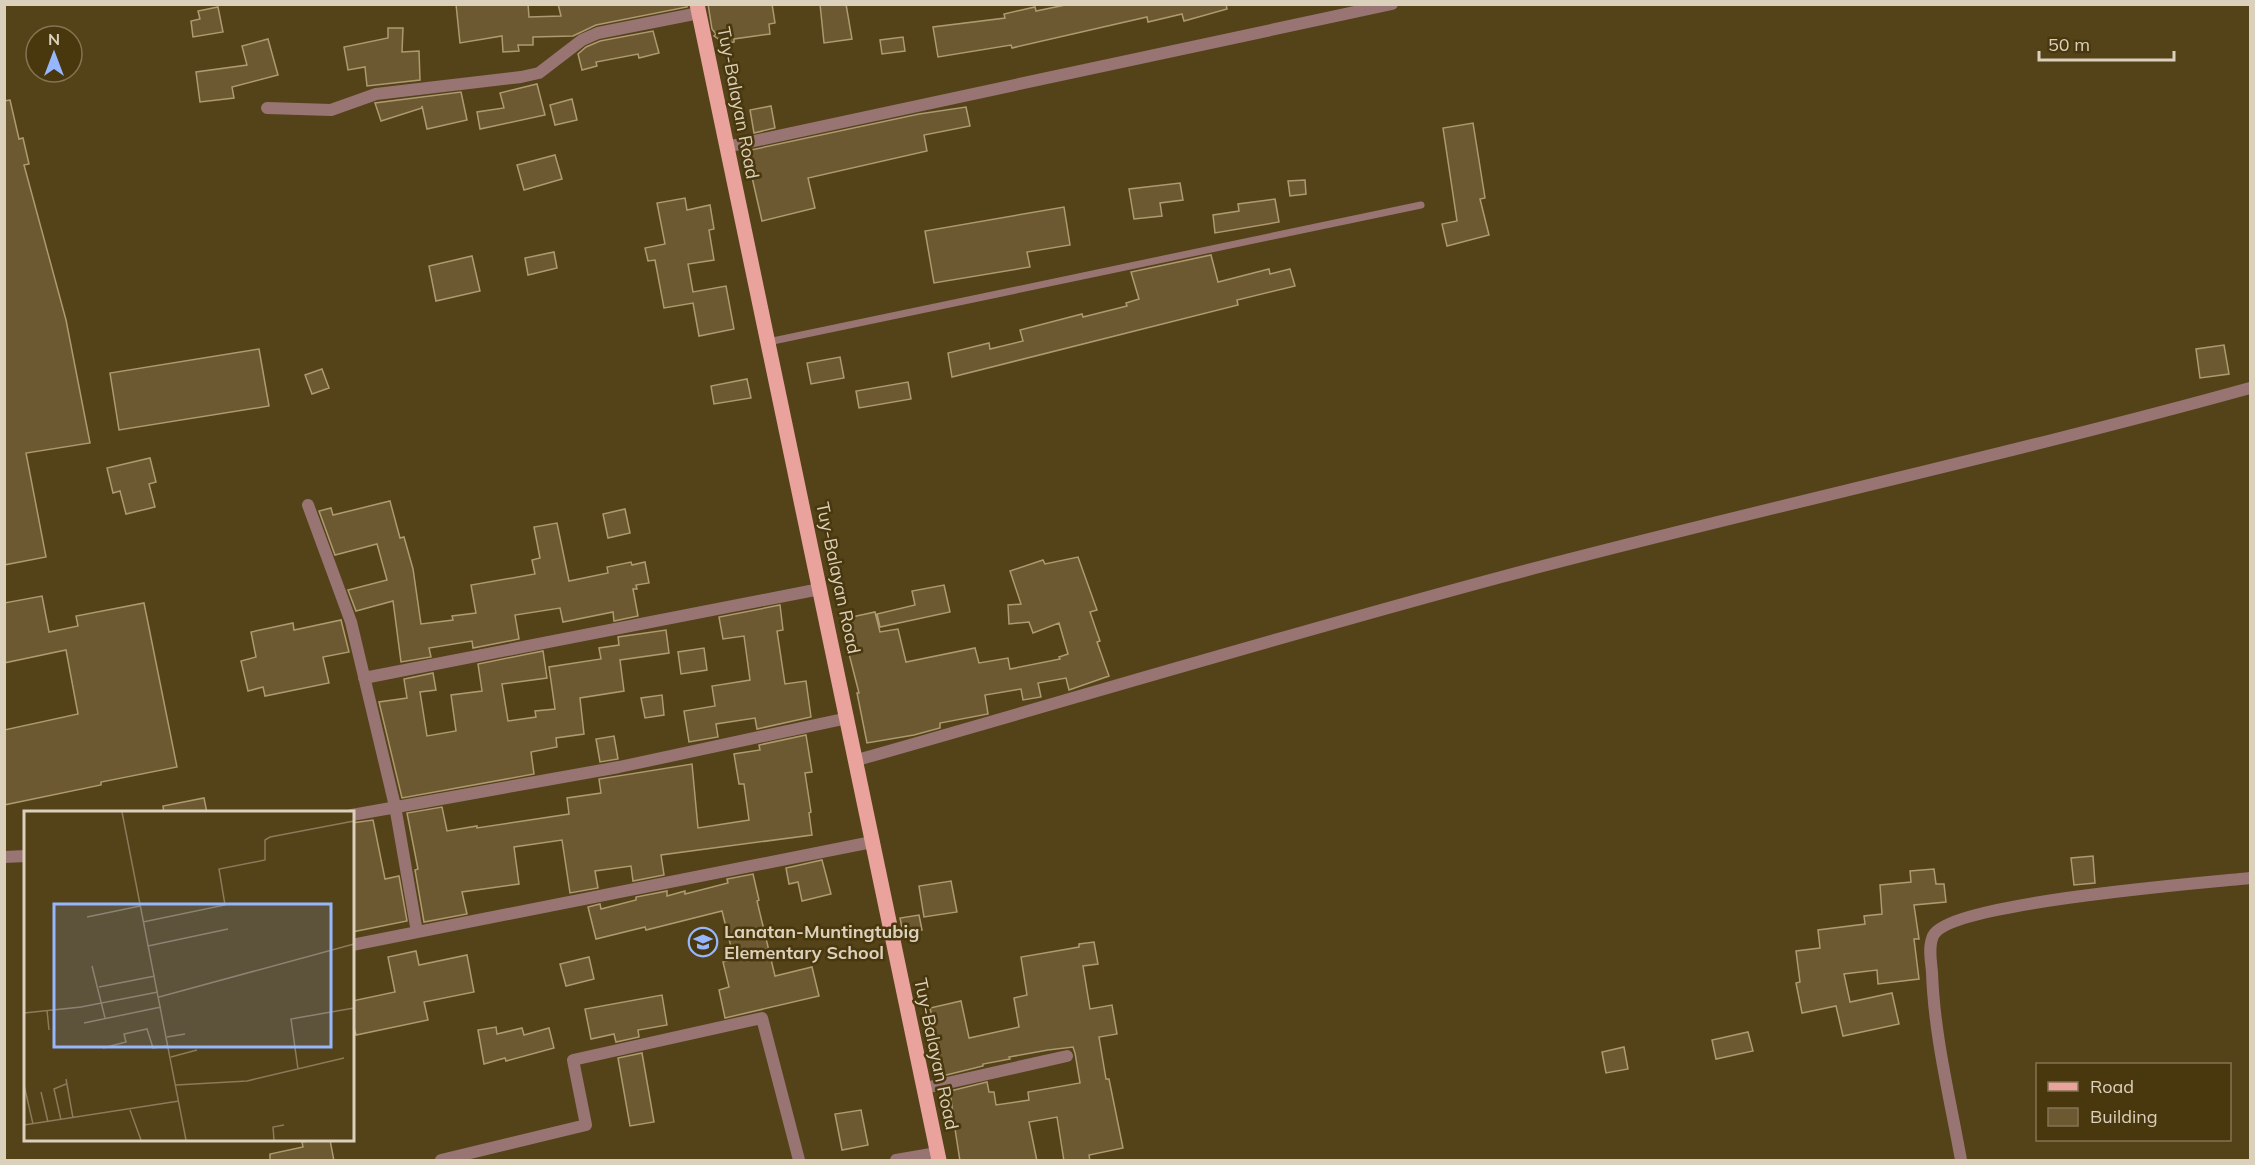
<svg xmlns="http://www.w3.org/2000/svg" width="2255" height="1165" font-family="Mulish,sans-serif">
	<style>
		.building { fill: #6c5931; stroke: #ae9a70; stroke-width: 1.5 }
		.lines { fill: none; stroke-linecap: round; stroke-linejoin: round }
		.lane { stroke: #987572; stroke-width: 7 }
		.street { stroke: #987572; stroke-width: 12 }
		.primary { stroke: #e9a39c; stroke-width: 15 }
		.labels { text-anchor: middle; stroke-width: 5; stroke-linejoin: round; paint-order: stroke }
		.street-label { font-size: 18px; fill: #dbd0bb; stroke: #49370d }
		.poi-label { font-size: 18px; font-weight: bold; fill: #dbd0bb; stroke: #49370d; text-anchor: start }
		.inset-road { fill: none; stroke: #8a7b5a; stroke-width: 1.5 }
		.view { fill: #96b6fd; fill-opacity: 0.15; stroke: #96b6fd; stroke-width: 3 }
		.inset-edge { fill: none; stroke: #dbd0bb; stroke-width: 3 }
	</style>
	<rect width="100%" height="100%" fill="#544219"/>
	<!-- building -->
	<path class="building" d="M 456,4 L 528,4 L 529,17 L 561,16 L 558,4 L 687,4 L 687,7 L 596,25 L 573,36 L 533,37 L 533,45 L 518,45 L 519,51 L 503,52 L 502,36 L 460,43 Z
		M 708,4 L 772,4 L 775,23 L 769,24 L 770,34 L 734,39 L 734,42 L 724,43 L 714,36 L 716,34 L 712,29 Z
		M 820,4 L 846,4 L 852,39 L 824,43 Z
		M 1070,4 L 1226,4 L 1227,9 L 1184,21 L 1182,14 L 1148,22 L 1147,17 L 1012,48 L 1011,45 L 938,57 L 933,27 L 1005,18 L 1004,14 L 1035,7 L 1036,11 Z
		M 218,7 L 223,32 L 193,37 L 191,21 L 200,19 L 198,11 Z
		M 388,28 L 403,28 L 402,52 L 419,51 L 420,80 L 367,86 L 365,67 L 348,70 L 344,47 L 388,38 Z
		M 653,31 L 659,53 L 639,58 L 638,54 L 596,62 L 597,66 L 582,70 L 578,54 L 586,47 L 600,41 Z
		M 903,37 L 905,51 L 882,54 L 880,40 Z
		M 268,39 L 278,75 L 232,87 L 234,98 L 200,102 L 196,72 L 247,65 L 242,46 Z
		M 537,84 L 545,115 L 480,129 L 477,112 L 504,108 L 500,93 Z
		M 461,92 L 467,120 L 427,129 L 422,106 L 422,108 L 381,121 L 375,103 Z
		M 572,99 L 577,120 L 555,125 L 550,105 Z
		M 10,100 L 19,139 L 23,138 L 29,164 L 24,165 L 66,320 L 90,443 L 26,453 L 46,557 L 4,565 L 4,101 Z
		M 771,106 L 775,128 L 754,133 L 750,110 Z
		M 966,107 L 970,126 L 924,135 L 927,151 L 808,178 L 815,208 L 762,221 L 746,151 L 919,114 Z
		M 1473,123 L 1485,198 L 1480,199 L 1489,235 L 1447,246 L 1442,224 L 1457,221 L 1443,128 Z
		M 555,155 L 562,179 L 524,190 L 517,165 Z
		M 1305,180 L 1306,194 L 1290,196 L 1288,181 Z
		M 1180,183 L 1183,200 L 1160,203 L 1162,216 L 1134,219 L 1129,189 Z
		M 685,198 L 687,210 L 710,205 L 714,229 L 709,230 L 714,260 L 688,264 L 693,292 L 726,286 L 734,329 L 699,336 L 693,303 L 664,308 L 655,260 L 648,261 L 645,248 L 665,244 L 657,203 Z
		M 1275,199 L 1279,222 L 1215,233 L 1213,215 L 1239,211 L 1238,204 Z
		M 1064,207 L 1070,245 L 1027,252 L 1030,267 L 934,283 L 925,231 Z
		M 554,252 L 557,268 L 528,275 L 525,258 Z
		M 1211,255 L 1218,282 L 1269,269 L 1270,274 L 1290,269 L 1295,286 L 1237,300 L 1238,305 L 952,377 L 948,353 L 989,343 L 990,349 L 1023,341 L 1020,330 L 1082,314 L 1083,317 L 1127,306 L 1126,303 L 1139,299 L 1131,272 Z
		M 472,256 L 480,291 L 436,301 L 429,266 Z
		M 2224,345 L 2229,374 L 2200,378 L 2196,349 Z
		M 259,349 L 269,406 L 119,430 L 110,373 Z
		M 840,357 L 844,378 L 811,384 L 807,363 Z
		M 322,369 L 329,388 L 312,394 L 305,375 Z
		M 747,379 L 751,398 L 714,404 L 711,386 Z
		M 908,382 L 911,399 L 859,408 L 856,391 Z
		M 150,458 L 156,482 L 149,484 L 155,507 L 126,514 L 120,491 L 113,493 L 107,468 Z
		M 390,501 L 400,538 L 404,537 L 413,569 L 421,624 L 453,620 L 452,616 L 476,613 L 471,585 L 535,574 L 532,560 L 540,558 L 534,527 L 557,523 L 569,581 L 608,573 L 607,567 L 631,562 L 632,565 L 645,562 L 649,583 L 636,585 L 637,589 L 633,589 L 638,616 L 614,621 L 613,612 L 563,622 L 560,608 L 515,615 L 519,639 L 473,648 L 472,641 L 429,648 L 431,657 L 401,662 L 393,601 L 356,611 L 348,590 L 387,580 L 377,544 L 335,555 L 319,511 L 331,508 L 333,515 Z
		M 625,509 L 630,533 L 608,538 L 603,514 Z
		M 1078,557 L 1097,610 L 1090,612 L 1100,641 L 1097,642 L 1109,676 L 1069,690 L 1066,678 L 1038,683 L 1041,697 L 1023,700 L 1021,689 L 985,695 L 988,714 L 940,723 L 940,728 L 914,735 L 867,743 L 857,693 L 859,693 L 846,642 L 852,641 L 847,618 L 875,612 L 880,632 L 898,629 L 906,662 L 975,648 L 979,663 L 1008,658 L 1010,669 L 1060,659 L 1059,657 L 1068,654 L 1059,623 L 1033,633 L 1029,622 L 1009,624 L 1008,605 L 1021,604 L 1010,571 L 1043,560 L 1045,564 Z
		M 944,585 L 950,612 L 880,627 L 877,614 L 915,605 L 912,591 Z
		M 42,596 L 49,632 L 78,626 L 76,616 L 144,603 L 177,767 L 101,782 L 101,785 L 4,805 L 4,730 L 78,714 L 66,650 L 4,663 L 4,603 Z
		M 780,605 L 783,630 L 777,631 L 785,684 L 806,681 L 811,717 L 757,729 L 755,718 L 716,724 L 718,737 L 689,742 L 684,711 L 715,706 L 712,686 L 750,680 L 744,636 L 723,639 L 719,617 Z
		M 341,620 L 349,652 L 323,657 L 329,683 L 265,696 L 263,687 L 248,691 L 241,661 L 256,657 L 251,632 L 293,623 L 294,630 Z
		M 666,630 L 669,653 L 620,660 L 624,691 L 580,698 L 584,734 L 556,738 L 557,747 L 531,752 L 534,774 L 402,798 L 379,702 L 407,698 L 404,679 L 433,673 L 436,690 L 420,692 L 427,736 L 456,731 L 451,695 L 482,691 L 478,664 L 543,651 L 547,678 L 502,684 L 508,721 L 536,717 L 535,711 L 555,709 L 549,667 L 601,659 L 599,648 L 619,645 L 618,637 Z
		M 704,648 L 707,670 L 681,674 L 678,652 Z
		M 662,695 L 664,715 L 645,718 L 641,698 Z
		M 806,735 L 812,772 L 805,773 L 811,812 L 809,813 L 812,835 L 661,855 L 664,875 L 633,881 L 631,866 L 595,871 L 598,888 L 570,893 L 562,840 L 514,847 L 519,884 L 462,892 L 467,914 L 424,922 L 415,870 L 418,869 L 407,813 L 442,807 L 447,831 L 477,826 L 477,828 L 569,814 L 567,798 L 601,793 L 599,779 L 692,764 L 698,828 L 749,820 L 744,784 L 739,784 L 734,754 L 760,750 L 759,745 Z
		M 614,736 L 618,759 L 600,762 L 596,739 Z
		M 204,798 L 207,813 L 164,813 L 163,806 Z
		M 373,820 L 385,879 L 399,876 L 407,921 L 352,932 L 352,823 Z
		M 2093,856 L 2095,883 L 2074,885 L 2071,858 Z
		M 822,860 L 831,894 L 802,901 L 798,882 L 789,884 L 786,868 Z
		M 1934,869 L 1936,884 L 1944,884 L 1946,902 L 1914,905 L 1919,939 L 1914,939 L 1919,979 L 1878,984 L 1877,970 L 1844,974 L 1850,1002 L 1892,993 L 1899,1024 L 1843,1036 L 1836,1006 L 1802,1013 L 1796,983 L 1800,982 L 1796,951 L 1820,948 L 1818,930 L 1865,924 L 1864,916 L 1882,914 L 1880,885 L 1911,882 L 1910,871 Z
		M 753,874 L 759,900 L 757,901 L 775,976 L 812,967 L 819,996 L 725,1018 L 719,990 L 729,987 L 723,962 L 734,959 L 722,911 L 646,930 L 645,927 L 596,939 L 588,907 L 600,904 L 601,909 L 636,900 L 636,897 L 667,891 L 667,896 L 685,891 L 685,894 L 728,883 L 727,879 Z
		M 951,881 L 957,912 L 924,917 L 919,886 Z
		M 919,915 L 922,930 L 903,933 L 900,918 Z
		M 1094,942 L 1098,964 L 1083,966 L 1090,1009 L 1112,1005 L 1117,1034 L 1099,1037 L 1106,1079 L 1109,1079 L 1123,1148 L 1089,1155 L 1090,1161 L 1064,1161 L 1057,1117 L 1029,1122 L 1037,1161 L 960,1161 L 955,1129 L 947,1130 L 945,1116 L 953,1115 L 950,1091 L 987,1082 L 989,1092 L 994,1092 L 996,1105 L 1029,1100 L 1028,1092 L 1080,1083 L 1075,1053 L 1073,1047 L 1048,1050 L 1009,1057 L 1010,1059 L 983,1064 L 983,1066 L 942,1076 L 936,1050 L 939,1049 L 930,1008 L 961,1001 L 969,1038 L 1019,1027 L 1014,998 L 1027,995 L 1021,957 L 1079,947 L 1079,944 Z
		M 416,951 L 419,965 L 467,955 L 474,992 L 424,1002 L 428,1020 L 356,1035 L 352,1020 L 352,1001 L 395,992 L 388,957 Z
		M 589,957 L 594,979 L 566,986 L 560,964 Z
		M 662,995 L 667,1025 L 638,1030 L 639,1037 L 616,1042 L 614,1034 L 591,1039 L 585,1009 Z
		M 496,1027 L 497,1034 L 522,1028 L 524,1035 L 549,1028 L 554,1048 L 506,1061 L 505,1058 L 484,1064 L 478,1030 Z
		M 1748,1032 L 1753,1051 L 1716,1059 L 1712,1040 Z
		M 1624,1047 L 1628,1069 L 1606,1073 L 1602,1052 Z
		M 642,1053 L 654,1122 L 630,1126 L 618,1058 Z
		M 861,1110 L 868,1145 L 842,1150 L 835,1114 Z
		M 314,1140 L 330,1140 L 334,1161 L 270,1161 L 270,1154 L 303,1147 L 302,1142 Z"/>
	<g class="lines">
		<!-- lane -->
		<path class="lane" d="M 768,342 L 1421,205"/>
		<!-- street -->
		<path class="street" d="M 267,108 L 331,110 L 376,94 L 521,77 L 539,73 L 582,40 L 598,33 L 699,13
			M 726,147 L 1392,4
			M 308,505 L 351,622 L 395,806 L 417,932
			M 364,678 L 820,589
			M 857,760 C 1073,699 1288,634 1505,576 C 1753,510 2004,456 2250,388
			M 352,815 L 619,767 L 848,718
			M 4,857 L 26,856
			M 352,945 L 872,842
			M 925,1088 L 1067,1056
			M 441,1160 L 586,1125 L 573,1060 L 762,1018 L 799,1160
			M 896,1160 L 937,1153
			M 1961,1160 C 1950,1098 1934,1035 1932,972 C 1931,961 1928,947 1933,936 C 1948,902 2205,883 2250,878"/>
		<!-- primary -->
		<path class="primary" d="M 697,4 L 939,1160"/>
	</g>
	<!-- icons -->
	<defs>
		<g id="school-ring" transform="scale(1.5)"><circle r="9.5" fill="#49370d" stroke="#96b6fd" stroke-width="1.5"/><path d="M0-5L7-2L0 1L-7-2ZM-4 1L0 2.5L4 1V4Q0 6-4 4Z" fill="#96b6fd"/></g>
	</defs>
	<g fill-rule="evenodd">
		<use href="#school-ring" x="703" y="942"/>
	</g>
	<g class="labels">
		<!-- street labels -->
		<g class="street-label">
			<text transform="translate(738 103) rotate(79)" y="6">Tuy-Balayan Road</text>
			<text transform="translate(838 578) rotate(78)" y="6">Tuy-Balayan Road</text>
			<text transform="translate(936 1054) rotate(78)" y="6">Tuy-Balayan Road</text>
		</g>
		<!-- poi labels -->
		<g class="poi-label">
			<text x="724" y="938">Lanatan-Muntingtubig<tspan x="724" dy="21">Elementary School</tspan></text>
		</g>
	</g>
	<!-- overview -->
	<g transform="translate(24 811)">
		<rect width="330" height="330" fill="#544219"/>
		<path class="inset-road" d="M 98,1 L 162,329M 63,106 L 116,95M 119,111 L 201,94 L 195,58 L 241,49 L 241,29 L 246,26 L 330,10M 124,135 L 204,118M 68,155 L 81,207M 75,176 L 131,165M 135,186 L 330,133M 23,199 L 25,219M 0,202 L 57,196 L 134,181M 60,212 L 137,196M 143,226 L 161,223M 79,237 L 102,231 L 100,223 L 123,218 L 129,237 L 143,235M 147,246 L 173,239M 274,258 L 267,208 L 330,197M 42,268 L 49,307M 0,274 L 9,313M 152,274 L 223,270 L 320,247M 17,281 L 24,311M 106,299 L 117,329M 37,309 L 30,278 L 42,273M 0,314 L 155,290M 250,329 L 249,316 L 260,314"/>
		<path class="view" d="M 30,93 L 307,93 L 307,236 L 30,236 Z"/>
		<rect width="330" height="330" class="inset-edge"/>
	</g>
	<!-- border -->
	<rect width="2255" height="1165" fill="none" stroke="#dbd0bb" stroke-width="12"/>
	<!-- legend -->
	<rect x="2036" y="1063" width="195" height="78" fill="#49370d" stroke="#837453" stroke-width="1.5"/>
	<rect x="2048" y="1082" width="30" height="9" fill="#e9a39c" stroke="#837453" stroke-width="1.5"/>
	<text x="2090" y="1093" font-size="18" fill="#dbd0bb">Road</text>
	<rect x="2048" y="1108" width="30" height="18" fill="#6c5931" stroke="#837453" stroke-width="1.5"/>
	<text x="2090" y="1123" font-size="18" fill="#dbd0bb">Building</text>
	<!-- north arrow -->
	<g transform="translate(54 54)"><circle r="28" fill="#49370d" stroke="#837453" stroke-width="1.5"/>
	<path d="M0-4.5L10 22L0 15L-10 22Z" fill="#96b6fd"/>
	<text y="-9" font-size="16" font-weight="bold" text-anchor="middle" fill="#dbd0bb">N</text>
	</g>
	<!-- scale -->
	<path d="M2039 51v9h135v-9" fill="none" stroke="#dbd0bb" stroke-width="3"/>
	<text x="2048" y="51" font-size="18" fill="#dbd0bb" stroke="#49370d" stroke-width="4.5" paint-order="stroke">50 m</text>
</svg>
